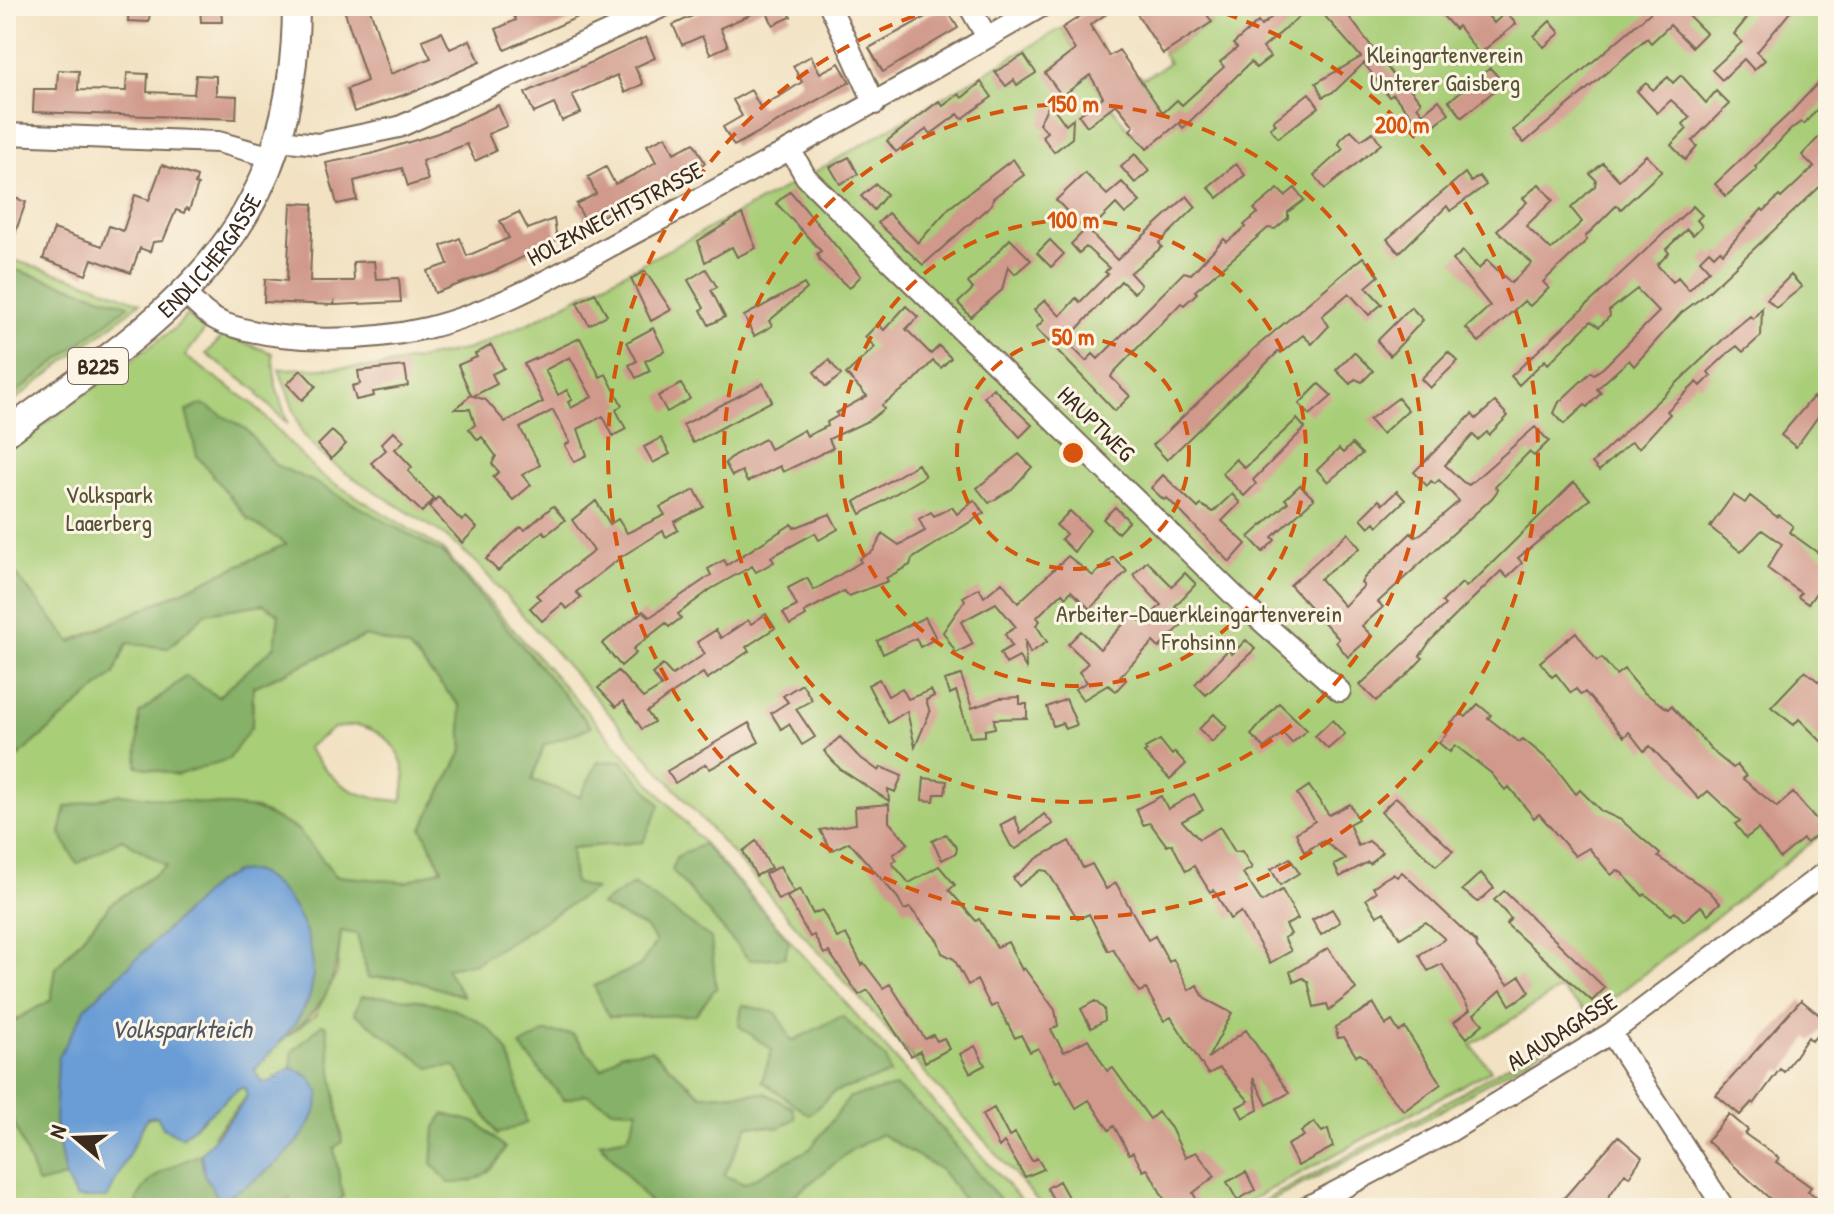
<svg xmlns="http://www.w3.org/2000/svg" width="1834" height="1214" font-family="'Patrick Hand',sans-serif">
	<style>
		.green { fill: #a9ce78; stroke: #727c4b; stroke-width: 2; fill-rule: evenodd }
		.forest { fill: #86b168; stroke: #606e43; stroke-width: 2 }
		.water { fill: #6a9dd5; stroke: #52647a; stroke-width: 2 }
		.building { fill: #d0998b; fill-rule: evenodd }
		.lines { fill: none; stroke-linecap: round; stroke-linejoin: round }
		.minor-casing { stroke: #7b6a58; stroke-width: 24 }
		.major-casing { stroke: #7b6a58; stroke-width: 30 }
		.minor { stroke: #fff; stroke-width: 20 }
		.major { stroke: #fff; stroke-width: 26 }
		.ring { fill: none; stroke: #d7540e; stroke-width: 4; stroke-dasharray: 14 10 }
		.labels { text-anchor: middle; stroke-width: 6; stroke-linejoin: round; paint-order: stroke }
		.shield { fill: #fcf5e5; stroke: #75675a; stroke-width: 2 }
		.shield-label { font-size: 22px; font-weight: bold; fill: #3b2a1e }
		.park-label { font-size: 24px; fill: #565334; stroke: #fcf5e5 }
		.street-label { font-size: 24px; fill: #3b2a1e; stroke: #fcf5e5 }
		.water-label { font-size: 26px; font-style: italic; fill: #4e5867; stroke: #fcf5e5 }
		.centre { fill: #d7540e; stroke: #fcf5e5; stroke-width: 4 }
		.ring-label { font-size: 24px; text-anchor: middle; font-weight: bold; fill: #d7540e; stroke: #fcf5e5; stroke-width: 6; stroke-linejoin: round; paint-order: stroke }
	</style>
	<rect width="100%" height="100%" fill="#fcf5e5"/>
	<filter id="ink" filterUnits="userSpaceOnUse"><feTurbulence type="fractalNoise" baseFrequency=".0125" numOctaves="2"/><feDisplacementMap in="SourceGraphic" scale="16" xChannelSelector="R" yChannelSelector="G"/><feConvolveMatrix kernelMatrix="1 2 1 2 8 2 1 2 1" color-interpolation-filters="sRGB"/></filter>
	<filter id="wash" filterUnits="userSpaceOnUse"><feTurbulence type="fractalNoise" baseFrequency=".006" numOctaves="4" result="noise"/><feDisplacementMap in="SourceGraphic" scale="32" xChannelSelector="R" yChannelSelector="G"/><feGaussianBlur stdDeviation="1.8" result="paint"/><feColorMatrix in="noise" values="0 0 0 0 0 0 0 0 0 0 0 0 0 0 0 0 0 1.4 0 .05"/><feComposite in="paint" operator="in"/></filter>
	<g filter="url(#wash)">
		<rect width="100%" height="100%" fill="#f2e2c3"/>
		<!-- green -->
		<path class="green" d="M 1201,6 L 1828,6 L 1828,829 L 1590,1016 L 1560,989 L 1471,1045 L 1491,1070 L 1236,1208 L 1044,1208 L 475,561 L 440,532 L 344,472 L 320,453 L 302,433 L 279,369 L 378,367 L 469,349 L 533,321 L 806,177 L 1062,28 L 1098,88 L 1132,134 L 1159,107 L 1134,73 L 1144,78 L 1169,63 L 1163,54 L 1211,23 Z
			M 6,258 L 96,285 L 140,303 L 6,407 L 6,401 L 128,305 L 6,267 Z
			M 187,315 L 205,330 L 185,356 L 253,404 L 319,474 L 442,549 L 1028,1208 L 1007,1208 L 929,1114 L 850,1097 L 810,1149 L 744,1184 L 724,1176 L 748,1125 L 780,1128 L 765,1093 L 701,1095 L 651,1050 L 602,1069 L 572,1034 L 586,1093 L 613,1109 L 639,1110 L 628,1137 L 600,1143 L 654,1208 L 6,1208 L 6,1074 L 7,1105 L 38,1183 L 65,1177 L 76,1198 L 107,1198 L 147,1118 L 157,1116 L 182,1137 L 239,1088 L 245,1088 L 247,1096 L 212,1136 L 283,1072 L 269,1082 L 262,1082 L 254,1070 L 284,1039 L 315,1015 L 337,973 L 341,931 L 357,934 L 368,978 L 402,977 L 461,995 L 445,968 L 594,889 L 574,883 L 571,848 L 643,842 L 580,797 L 532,780 L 544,745 L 591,726 L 444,554 L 314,482 L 275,465 L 246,429 L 248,519 L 286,544 L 70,642 L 6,562 L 6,452 L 174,329 ZM 646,928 L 716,988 L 594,986 L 640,966 L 656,942 ZM 792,1041 L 890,1074 L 834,1092 L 762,1081 L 772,1050 ZM 506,1051 L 497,1134 L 455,1066 Z
			M 224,335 L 272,353 L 276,386 L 288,424 L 258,395 L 259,392 L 206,354 Z
			M 263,604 L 279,614 L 275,646 L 218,697 L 252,726 L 253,687 L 366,636 L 409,648 L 460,706 L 463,750 L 422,828 L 442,869 L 406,883 L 336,876 L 297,829 L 256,809 L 198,805 L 122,839 L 167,866 L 112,903 L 56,968 L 52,1000 L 6,1025 L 6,759 L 15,759 L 114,674 L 127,643 L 168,648 L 206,613 ZM 357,725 C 394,733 413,765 401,801 C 351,798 338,786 307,748 L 334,728 Z
			M 1560,1034 L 1563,1038 L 1434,1115 L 1258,1208 L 1250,1208 L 1421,1117 Z
			M 881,1134 L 941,1170 L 970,1208 L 779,1208 L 851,1150 Z"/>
		<!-- forest -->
		<path class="forest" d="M 6,267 L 129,305 L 6,401 Z
			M 203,404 L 246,429 L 275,465 L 314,482 L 444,554 L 591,727 L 544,745 L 532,780 L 580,797 L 598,762 L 622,761 L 660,805 L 643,842 L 571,848 L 574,883 L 595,889 L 475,963 L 446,968 L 463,996 L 402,977 L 368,978 L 357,934 L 341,931 C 335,986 327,1005 284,1039 C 314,987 324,969 295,911 L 55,1122 L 65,1177 L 38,1184 L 7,1105 L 6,1025 L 51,1000 L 56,968 L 112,903 L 167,866 L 122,839 L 77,864 L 60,833 L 66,807 L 120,794 L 256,809 L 297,829 L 336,876 L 406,882 L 442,869 L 422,828 L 463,750 L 460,706 L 409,648 L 366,636 L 253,687 L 252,726 L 229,759 L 177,775 L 137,766 L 139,714 L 186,676 L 218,697 L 275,646 L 279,614 L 263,604 L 206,613 L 168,648 L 127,643 L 114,674 L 15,759 L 6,759 L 6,562 L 71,642 L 286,544 L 248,519 L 197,456 L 186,411 Z
			M 703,844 L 789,940 L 785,957 L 749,960 L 672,870 L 676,857 Z
			M 634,884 L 711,938 L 716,988 L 695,1015 L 609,1017 L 594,986 L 640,966 L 656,942 L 646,928 L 600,905 Z
			M 362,996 C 409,996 482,1004 507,1051 C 517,1072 520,1101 527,1123 L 497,1134 L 455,1066 L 430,1068 L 354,1013 Z
			M 742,1005 L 777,1013 L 792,1041 L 842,1016 L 886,1059 L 890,1074 L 834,1092 L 809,1115 L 762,1081 L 772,1050 L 739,1026 Z
			M 322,1024 L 326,1026 L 342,1142 L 334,1148 L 343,1197 L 331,1208 L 293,1208 L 289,1198 L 275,1208 L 143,1208 L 136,1201 C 150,1172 173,1166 201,1154 L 204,1174 L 219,1200 C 262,1180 284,1159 312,1120 L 298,1071 L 291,1068 L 292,1052 Z
			M 545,1032 L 572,1034 L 602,1069 L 621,1053 L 651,1050 L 701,1095 L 765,1093 L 793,1108 L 795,1118 L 780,1128 L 748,1125 L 724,1175 L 744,1184 L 810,1149 L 850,1097 L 896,1087 L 929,1114 L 1007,1208 L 970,1208 L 941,1170 L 881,1134 L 851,1150 L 779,1208 L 654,1208 L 600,1142 L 628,1137 L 638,1110 L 613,1109 L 586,1094 L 564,1100 L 520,1046 Z
			M 444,1114 L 478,1123 L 505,1148 C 493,1173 477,1184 449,1183 L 432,1164 L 435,1127 Z"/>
		<!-- water -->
		<path class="water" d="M 253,871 C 294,888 321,948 311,991 C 305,1018 273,1050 254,1070 L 262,1082 L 269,1082 L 291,1068 L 309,1076 L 320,1093 C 313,1143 261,1180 219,1200 L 204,1174 L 201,1154 L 243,1103 L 247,1096 L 245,1088 L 239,1088 L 182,1137 L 163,1128 L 157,1116 L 147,1118 L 107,1198 L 76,1198 L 65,1177 L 55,1122 L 58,1058 L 86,1007 L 215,883 L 235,872 Z"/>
		<g id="blocks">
			<!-- building -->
			<path class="building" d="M 129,6 L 150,6 L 149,22 L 128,21 Z
				M 200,6 L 221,6 L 222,22 L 201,22 Z
				M 343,6 L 369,6 L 391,74 L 431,58 L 422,40 L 442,32 L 450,49 L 470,40 L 480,62 L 418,90 L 354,112 L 347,89 L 367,81 Z
				M 510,6 L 602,6 L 505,50 L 496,29 L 516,20 Z
				M 714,6 L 786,6 L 791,17 L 773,25 L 765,8 L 720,28 L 728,46 L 710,54 L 702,36 L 682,45 L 673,25 Z
				M 945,6 L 958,28 L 883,72 L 869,48 Z
				M 1096,6 L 1118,6 L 1090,25 L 1109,56 L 1119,50 L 1163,113 L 1177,100 L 1182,105 L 1224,67 L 1220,62 L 1237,48 L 1233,44 L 1258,22 L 1261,26 L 1285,6 L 1312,6 L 1263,48 L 1270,57 L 1256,68 L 1251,62 L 1183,128 L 1179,123 L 1147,149 L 1130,130 L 1134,126 L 1116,104 L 1087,126 L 1079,115 L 1103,97 L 1090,75 L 1062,96 L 1045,73 L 1075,50 L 1062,28 Z
				M 1132,6 L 1201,6 L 1212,22 L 1163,54 Z
				M 1316,6 L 1341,6 L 1402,87 L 1406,84 L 1421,102 L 1417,106 L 1422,112 L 1414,119 L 1393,94 L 1389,97 L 1364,63 L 1335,91 L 1323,97 L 1316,83 L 1361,57 Z
				M 1452,6 L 1480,6 L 1494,23 L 1506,12 L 1516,24 L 1479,54 L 1458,26 L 1455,29 L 1442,15 Z
				M 1658,6 L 1700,6 L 1689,16 L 1706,33 L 1692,47 L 1670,25 L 1651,43 L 1647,38 L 1524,143 L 1513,130 Z
				M 1757,6 L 1795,6 L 1757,52 L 1765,60 L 1754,70 L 1744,59 L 1722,80 L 1712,70 L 1742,42 L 1734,34 Z
				M 1550,21 L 1560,33 L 1544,47 L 1534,36 Z
				M 646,37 L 655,58 L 635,67 L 643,84 L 625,93 L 617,75 L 572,95 L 581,113 L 562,121 L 554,104 L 534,113 L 525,93 Z
				M 1024,55 L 1036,73 L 1017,85 L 1014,80 L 1006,86 L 995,72 Z
				M 811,56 L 820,73 L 839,63 L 850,82 L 734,146 L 723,127 L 742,116 L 733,100 L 751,90 L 760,107 L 782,95 L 802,82 L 793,66 Z
				M 1490,68 L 1504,83 L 1462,117 L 1449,101 Z
				M 58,70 L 79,71 L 78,90 L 126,91 L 127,73 L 148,74 L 147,92 L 194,94 L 196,75 L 216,76 L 216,95 L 237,96 L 236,119 L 33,112 L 34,89 L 57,89 Z
				M 1828,72 L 1828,97 L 1804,124 L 1801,122 L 1791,129 L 1755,167 L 1757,169 L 1726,196 L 1715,184 L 1791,112 Z
				M 1681,75 L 1706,103 L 1716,91 L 1729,104 L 1692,141 L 1697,146 L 1685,160 L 1671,145 L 1687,129 L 1683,124 L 1690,117 L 1671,100 L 1657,113 L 1637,91 L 1646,83 L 1653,90 L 1668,77 L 1673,83 Z
				M 981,82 L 992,97 L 962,119 L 958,114 L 931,134 L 927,129 L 896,152 L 887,141 L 939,101 L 943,106 L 959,94 L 962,98 Z
				M 1309,93 L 1319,107 L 1278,138 L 1270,128 L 1276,124 L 1273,121 Z
				M 1439,100 L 1449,113 L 1432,127 L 1422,114 Z
				M 1050,103 L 1066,125 L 1073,119 L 1072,138 L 1054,152 L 1042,136 L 1047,132 L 1039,123 Z
				M 498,105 L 507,126 L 488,134 L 496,151 L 475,161 L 467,144 L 422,161 L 428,180 L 408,186 L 402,168 L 354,181 L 357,200 L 337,204 L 326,163 L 371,154 L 438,133 Z
				M 1351,130 L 1361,140 L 1373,132 L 1381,144 L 1325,189 L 1314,175 L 1343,149 L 1339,144 L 1341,139 Z
				M 666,136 L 674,153 L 694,143 L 705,163 L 587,224 L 576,204 L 596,194 L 588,177 L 606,167 L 615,184 L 636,174 L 656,162 L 647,145 Z
				M 1820,136 L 1828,144 L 1828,179 L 1705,295 L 1681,313 L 1634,366 L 1629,360 L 1597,389 L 1601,393 L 1587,407 L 1585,405 L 1564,424 L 1554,413 L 1559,402 L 1591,372 L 1594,374 L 1603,368 L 1659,312 L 1637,289 L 1609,311 L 1610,316 L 1599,327 L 1591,321 L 1548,364 L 1545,360 L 1519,385 L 1511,376 L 1693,206 L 1702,215 L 1697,220 L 1702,226 L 1693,235 L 1687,229 L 1666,249 L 1669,253 L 1657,265 L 1673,282 L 1678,277 L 1689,290 L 1709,270 L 1700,260 L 1709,251 L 1714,256 L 1720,250 L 1723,253 L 1762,209 L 1764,211 L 1779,196 L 1781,198 L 1814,167 L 1802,155 Z
				M 1135,154 L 1149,171 L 1135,183 L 1121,167 Z
				M 1646,155 L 1662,171 L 1621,209 L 1617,205 L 1585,237 L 1587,240 L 1543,282 L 1549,288 L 1530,306 L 1524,301 L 1479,342 L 1466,328 L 1490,306 L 1453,260 L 1463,251 L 1479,269 L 1487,260 L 1511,283 L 1532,263 L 1497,230 L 1527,202 L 1523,198 L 1539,184 L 1553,200 L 1526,226 L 1551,250 L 1582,222 L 1571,208 L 1595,186 L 1596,180 L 1590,174 L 1603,163 L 1619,180 Z
				M 849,157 L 858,174 L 840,184 L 830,167 Z
				M 1013,159 L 1024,175 L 993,198 L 992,204 L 923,265 L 878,223 L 888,213 L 918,243 L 949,208 Z
				M 1236,164 L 1245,175 L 1218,198 L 1208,187 Z
				M 162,165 L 197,177 L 195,184 L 198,185 L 189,210 L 186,208 L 184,213 L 176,210 L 163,241 L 153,242 L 150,252 L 140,248 L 131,273 L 92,259 L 86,275 L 43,259 L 54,229 L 102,246 L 109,226 L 123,231 L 135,195 L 149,200 Z
				M 1085,173 L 1107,195 L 1122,182 L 1140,202 L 1125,214 L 1116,204 L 1089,231 L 1117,260 L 1187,196 L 1196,207 L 1159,243 L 1162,247 L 1130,273 L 1141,285 L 1134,293 L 1121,281 L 1066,341 L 1086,361 L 1093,354 L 1098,359 L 1184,272 L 1191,274 L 1224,239 L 1227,242 L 1246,227 L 1244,225 L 1258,213 L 1254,209 L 1278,189 L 1285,196 L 1295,188 L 1304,200 L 1288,212 L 1288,218 L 1275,229 L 1268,228 L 1195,291 L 1197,293 L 1184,305 L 1181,303 L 1113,373 L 1111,377 L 1130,396 L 1115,411 L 1036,328 L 1044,320 L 1034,310 L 1045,300 L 1060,316 L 1076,298 L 1080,302 L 1108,274 L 1105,272 L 1109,268 L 1086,247 L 1079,253 L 1071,244 L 1085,230 L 1056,200 Z
				M 1465,173 L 1471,182 L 1479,176 L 1486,185 L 1450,211 L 1447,206 L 1399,253 L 1387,239 Z
				M 876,184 L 887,194 L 874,210 L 861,196 Z
				M 790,191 L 861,276 L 849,288 L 820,261 L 817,254 L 821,251 L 776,203 Z
				M 6,195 L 26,202 L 8,253 L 6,252 Z
				M 291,203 L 313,204 L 310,281 L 354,281 L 353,262 L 374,261 L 376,279 L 399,278 L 401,302 L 335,305 L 334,302 L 333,305 L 264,302 L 265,279 L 287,281 Z
				M 519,212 L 528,229 L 554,219 L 557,240 L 497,270 L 435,293 L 427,271 L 448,264 L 441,246 L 460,238 L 467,256 L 509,238 L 500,221 Z
				M 742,214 L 756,248 L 737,257 L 732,247 L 705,262 L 698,241 Z
				M 1010,239 L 1031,260 L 1015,274 L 1008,266 L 1002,290 L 971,317 L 958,303 L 973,289 L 968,283 Z
				M 1050,240 L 1064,254 L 1051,267 L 1037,253 Z
				M 1363,257 L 1379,276 L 1366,287 L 1382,304 L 1369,315 L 1349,293 L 1322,316 L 1329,326 L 1312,344 L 1303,335 L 1281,353 L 1279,351 L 1167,460 L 1153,445 L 1256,347 Z
				M 706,269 L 717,287 L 711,290 L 725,317 L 709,325 L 701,310 L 704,308 L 688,280 Z
				M 645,271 L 671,310 L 651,321 L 631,279 Z
				M 1791,275 L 1802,287 L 1776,308 L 1767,299 Z
				M 804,284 L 807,289 L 769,321 L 772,326 L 754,336 L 744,316 Z
				M 595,293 L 607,315 L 589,325 L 577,303 Z
				M 906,306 L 918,317 L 906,329 L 931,354 L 939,346 L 951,358 L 941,368 L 933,361 L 912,383 L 882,405 L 884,409 L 870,420 L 829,439 L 833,448 L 783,472 L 780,466 L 747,482 L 742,471 L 732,476 L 725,463 L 734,455 L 765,439 L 770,449 L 804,430 L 807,436 L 828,426 L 827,422 L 838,416 L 836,413 L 867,396 L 846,374 L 875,347 L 865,337 L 878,324 L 884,330 Z
				M 1411,307 L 1423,320 L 1390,356 L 1377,341 Z
				M 1762,308 L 1761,336 L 1743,352 L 1737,346 L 1728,353 L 1708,372 L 1711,376 L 1701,386 L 1697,382 L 1667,411 L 1670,414 L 1639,448 L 1631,442 L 1599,471 L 1592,463 L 1733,330 L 1750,316 L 1753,319 Z
				M 653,328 L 665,351 L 645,361 L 650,371 L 636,378 L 629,365 L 637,361 L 627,342 Z
				M 580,338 L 600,377 L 606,374 L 622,405 L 616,410 L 626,429 L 613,436 L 603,416 L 578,429 L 587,455 L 574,462 L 565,445 L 570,442 L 553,410 L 520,428 L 540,465 L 522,475 L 531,485 L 513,500 L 493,477 L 499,472 L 492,464 L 496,456 L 482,437 L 478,440 L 469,429 L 475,425 L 470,409 L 455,409 L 471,395 L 458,365 L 477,357 L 475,354 L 491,345 L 504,368 L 492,374 L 497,384 L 473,396 L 486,400 L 505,422 L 543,402 L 524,364 ZM 570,357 L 592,397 L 571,408 L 568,402 L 572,400 L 567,390 L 558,395 L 545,370 Z
				M 1354,352 L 1373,371 L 1362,382 L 1355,379 L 1350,384 L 1336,370 Z
				M 1448,352 L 1458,361 L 1430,388 L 1421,379 Z
				M 829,360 L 841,375 L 826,387 L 814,372 Z
				M 405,366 L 408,386 L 373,392 L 374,396 L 356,400 L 352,386 L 360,384 L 358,371 Z
				M 301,370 L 316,386 L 302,400 L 287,384 Z
				M 763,383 L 772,401 L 693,443 L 683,425 Z
				M 681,384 L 690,399 L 667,412 L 658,396 Z
				M 1319,384 L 1332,396 L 1310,415 L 1299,404 Z
				M 993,388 L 1032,425 L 1020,437 L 984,397 Z
				M 1813,397 L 1825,407 L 1796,447 L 1781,435 Z
				M 1398,398 L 1408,410 L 1382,434 L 1369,420 Z
				M 1495,402 L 1508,416 L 1489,435 L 1487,432 L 1478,440 L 1473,435 L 1445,465 L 1463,482 L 1469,485 L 1535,427 L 1549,441 L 1534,456 L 1529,452 L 1495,487 L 1498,490 L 1492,498 L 1378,602 L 1383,607 L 1362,626 L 1372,636 L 1348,657 L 1336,642 L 1339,639 L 1290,585 L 1348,533 L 1360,548 L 1320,579 L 1344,606 L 1364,586 L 1361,583 L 1364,578 L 1411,533 L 1415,537 L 1422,533 L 1459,501 L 1439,480 L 1435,484 L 1431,481 L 1427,486 L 1414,472 L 1472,414 L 1476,419 Z
				M 1297,419 L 1305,428 L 1253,480 L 1256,484 L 1244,496 L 1222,473 L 1236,459 L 1245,468 Z
				M 332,431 L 346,444 L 331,459 L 318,445 Z
				M 394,431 L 404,441 L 395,449 L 412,467 L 408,471 L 434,499 L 422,512 L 371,463 L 386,450 L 381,444 Z
				M 661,438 L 670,454 L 653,463 L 644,447 Z
				M 1352,444 L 1362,454 L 1328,482 L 1317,470 L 1339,449 L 1343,453 Z
				M 1019,454 L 1032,467 L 1012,489 L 989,503 L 977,488 Z
				M 918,464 L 925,476 L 861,514 L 855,502 Z
				M 1163,475 L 1198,508 L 1201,505 L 1213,512 L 1232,494 L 1240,503 L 1222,521 L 1246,544 L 1230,562 L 1167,498 L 1164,500 L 1151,488 Z
				M 1574,482 L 1590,499 L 1518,558 L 1522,563 L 1507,577 L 1501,571 L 1431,640 L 1420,656 L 1423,658 L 1407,675 L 1376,701 L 1360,685 L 1445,605 L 1442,602 L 1462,583 L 1466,587 L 1480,575 Z
				M 1300,485 L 1314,499 L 1272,537 L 1275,540 L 1263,552 L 1249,537 L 1288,502 L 1285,499 Z
				M 695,490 L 704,507 L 674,522 L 678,530 L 666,537 L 663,531 L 624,555 L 576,592 L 581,597 L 567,609 L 562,604 L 542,621 L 530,608 L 540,599 L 536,595 L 594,551 L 572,520 L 596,501 L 610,524 L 618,519 L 627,533 L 665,515 L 660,507 Z
				M 1397,491 L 1405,500 L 1378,526 L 1375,522 L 1369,527 L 1361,518 L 1379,500 L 1383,504 Z
				M 1733,495 L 1745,503 L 1750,496 L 1777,517 L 1779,515 L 1793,526 L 1789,532 L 1828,560 L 1828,590 L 1822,598 L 1816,593 L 1808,604 L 1798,597 L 1801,593 L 1767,568 L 1782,544 L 1762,530 L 1741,552 L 1710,527 Z
				M 438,497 L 462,521 L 466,517 L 477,528 L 462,543 L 429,507 Z
				M 974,500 L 984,513 L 912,559 L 910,565 L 886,578 L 888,581 L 849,596 L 844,591 L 804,612 L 806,616 L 790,625 L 783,613 L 797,606 L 788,588 L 807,578 L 814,590 L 861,562 L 859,559 L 873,551 L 883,534 L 899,545 L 925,531 L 919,519 L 931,512 L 934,516 L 952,507 L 957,514 Z
				M 553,506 L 565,520 L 546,535 L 543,531 L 498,571 L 486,559 L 521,527 L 525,530 Z
				M 1115,507 L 1129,521 L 1118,533 L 1103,519 Z
				M 1070,511 L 1090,530 L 1074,552 L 1061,539 L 1066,534 L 1056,525 Z
				M 830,514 L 838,529 L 819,540 L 815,533 L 771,557 L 774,562 L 756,572 L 752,566 L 711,589 L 678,614 L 681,618 L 669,627 L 666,623 L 633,649 L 636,653 L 621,666 L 602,644 L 643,611 L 650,617 L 711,575 L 708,569 L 724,560 L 727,565 L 792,524 L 794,528 Z
				M 1068,556 L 1093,576 L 1113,557 L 1127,571 L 1090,609 L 1071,591 L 1066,597 L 1062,593 L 1037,617 L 1040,621 L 1036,625 L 1047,642 L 1030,653 L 1025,640 L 1026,668 L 1019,657 L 1006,664 L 1000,653 L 1012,646 L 1005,634 L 1016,627 L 996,603 L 961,622 L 973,644 L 956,653 L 943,632 L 965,600 L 963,597 L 979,588 L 984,597 L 1002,582 L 1018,603 Z
				M 1147,561 L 1172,586 L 1185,573 L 1196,584 L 1175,606 L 1183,613 L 1178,618 L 1183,624 L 1159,648 L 1153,642 L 1120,676 L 1126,680 L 1116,691 L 1108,685 L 1083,700 L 1075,689 L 1087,682 L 1079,672 L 1088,663 L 1068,644 L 1081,631 L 1100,649 L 1133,614 L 1143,623 L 1161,605 L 1133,575 Z
				M 766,614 L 775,628 L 746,647 L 749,651 L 707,679 L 703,673 L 667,697 L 647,712 L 654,722 L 642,729 L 623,701 L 616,707 L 598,688 L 618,671 L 643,698 L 662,686 L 652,674 L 663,665 L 672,675 L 705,654 L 697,642 L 716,630 L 721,638 L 748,620 L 751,624 Z
				M 925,617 L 936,638 L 920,647 L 916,638 L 883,654 L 877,641 Z
				M 1576,632 L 1597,661 L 1602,658 L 1616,675 L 1624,669 L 1643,692 L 1668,709 L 1671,706 L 1717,755 L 1733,768 L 1737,765 L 1746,776 L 1743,779 L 1777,807 L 1793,793 L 1824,828 L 1807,843 L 1803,839 L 1780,858 L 1758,829 L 1746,838 L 1735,824 L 1740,821 L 1708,791 L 1699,799 L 1650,746 L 1644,751 L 1629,732 L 1624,737 L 1585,692 L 1581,695 L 1576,689 L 1571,693 L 1556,674 L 1552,677 L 1540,662 Z
				M 1246,640 L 1255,649 L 1206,695 L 1195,684 L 1228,650 L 1232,654 Z
				M 1805,671 L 1828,689 L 1828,748 L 1799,719 L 1794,725 L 1771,707 Z
				M 961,675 L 972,708 L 1000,698 L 1020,697 L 1020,704 L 1027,704 L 1027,718 L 994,719 L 995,728 L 985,730 L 985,736 L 970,737 L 956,691 L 950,694 L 945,680 Z
				M 879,679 L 888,696 L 902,688 L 908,699 L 931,690 L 934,696 L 926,700 L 930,712 L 915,747 L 907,711 L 888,723 L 868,685 Z
				M 802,684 L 812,700 L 796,709 L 815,737 L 802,745 L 789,724 L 781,729 L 771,713 L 788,702 L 783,696 Z
				M 1066,699 L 1077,725 L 1065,729 L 1062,723 L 1053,726 L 1047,707 Z
				M 1279,703 L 1307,730 L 1292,743 L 1283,733 L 1264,748 L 1251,735 Z
				M 1478,704 L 1491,715 L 1488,718 L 1519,742 L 1523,739 L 1552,763 L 1576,794 L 1580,790 L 1601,811 L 1621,820 L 1660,854 L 1658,857 L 1709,891 L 1720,903 L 1708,914 L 1701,906 L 1684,921 L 1675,912 L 1671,915 L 1645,894 L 1643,896 L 1622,873 L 1617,870 L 1611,875 L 1589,848 L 1575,856 L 1539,814 L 1534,818 L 1509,787 L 1505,790 L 1491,773 L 1455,745 L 1450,752 L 1439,743 L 1453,725 L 1450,723 L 1462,714 L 1466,717 Z
				M 1214,714 L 1227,727 L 1212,742 L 1199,729 Z
				M 1332,720 L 1345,734 L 1328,749 L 1315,736 Z
				M 749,723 L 759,742 L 710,769 L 706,764 L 675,783 L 667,771 Z
				M 840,737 L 858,756 L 879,771 L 881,767 L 902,776 L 895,792 L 888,789 L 889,801 L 840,769 L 824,751 Z
				M 1160,740 L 1172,755 L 1175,752 L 1186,764 L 1170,779 L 1144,753 L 1147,751 L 1145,748 Z
				M 924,778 L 947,781 L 945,794 L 935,794 L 934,801 L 922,800 Z
				M 1309,786 L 1329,815 L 1350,804 L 1358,819 L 1349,824 L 1358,846 L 1369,841 L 1382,852 L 1370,864 L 1368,862 L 1340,877 L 1334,865 L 1346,859 L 1324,841 L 1304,852 L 1296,833 L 1315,821 L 1297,794 Z
				M 1194,794 L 1203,810 L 1182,821 L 1199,839 L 1220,827 L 1235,852 L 1242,851 L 1252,868 L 1243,873 L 1262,902 L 1282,890 L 1298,919 L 1286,925 L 1291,934 L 1284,938 L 1291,951 L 1270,963 L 1241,912 L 1230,919 L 1214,890 L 1210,892 L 1194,866 L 1186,871 L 1172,844 L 1167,846 L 1150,823 L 1143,825 L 1136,809 L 1161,796 L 1168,809 Z
				M 1396,797 L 1453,851 L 1436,866 L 1381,812 Z
				M 889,804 L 889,822 L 908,843 L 893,855 L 897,860 L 892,863 L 909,883 L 939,866 L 955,885 L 949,890 L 976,921 L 979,919 L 997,947 L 1008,942 L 1022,970 L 1024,968 L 1055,1010 L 1058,1026 L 1051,1030 L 1064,1052 L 1088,1039 L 1107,1071 L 1113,1068 L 1150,1119 L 1158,1112 L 1171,1128 L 1185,1157 L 1196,1152 L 1215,1176 L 1193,1193 L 1201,1208 L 1169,1208 L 1150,1173 L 1147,1169 L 1143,1171 L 1133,1152 L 1129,1154 L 1114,1126 L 1109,1130 L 1089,1100 L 1076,1108 L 1061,1080 L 1056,1082 L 1038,1048 L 1030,1052 L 1021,1035 L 1015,1038 L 997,1004 L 991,1007 L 977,980 L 968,985 L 954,959 L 942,953 L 938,941 L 910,908 L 904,910 L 898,898 L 849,842 L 831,851 L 820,830 L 856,824 L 855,807 Z
				M 1044,814 L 1053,824 L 1016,849 L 1011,846 L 1000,825 L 1015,817 L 1021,834 Z
				M 946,834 L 957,848 L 956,853 L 942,860 L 932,841 Z
				M 756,841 L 771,868 L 756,876 L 743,851 Z
				M 1069,841 L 1083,868 L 1092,864 L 1106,889 L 1116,883 L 1148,940 L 1155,936 L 1169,962 L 1173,959 L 1176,964 L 1189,990 L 1197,985 L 1205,999 L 1232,1013 L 1208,1058 L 1246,1030 L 1289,1093 L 1267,1105 L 1253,1077 L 1258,1110 L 1243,1118 L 1237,1107 L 1249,1101 L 1220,1068 L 1208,1074 L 1171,1017 L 1164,1021 L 1146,989 L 1139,992 L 1113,949 L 1108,951 L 1089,914 L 1078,919 L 1047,871 L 1041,870 L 1019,886 L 1013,878 L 1039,857 Z
				M 1290,858 L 1299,873 L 1280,885 L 1271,869 Z
				M 780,866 L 794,892 L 778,900 L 765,874 Z
				M 1402,872 L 1476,942 L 1477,948 L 1508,984 L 1520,976 L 1530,992 L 1510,1005 L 1501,990 L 1474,1014 L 1483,1024 L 1467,1038 L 1454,1022 L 1470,1010 L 1442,964 L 1428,971 L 1419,955 L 1445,939 L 1426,922 L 1400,938 L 1384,912 L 1377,916 L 1366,899 L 1376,892 L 1373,887 L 1381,881 L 1393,874 L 1397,877 Z
				M 1481,873 L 1494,888 L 1478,902 L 1462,890 Z
				M 800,889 L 813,914 L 822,910 L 837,938 L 846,934 L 862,965 L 864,963 L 883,988 L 890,984 L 925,1039 L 933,1035 L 937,1041 L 944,1038 L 949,1049 L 925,1062 L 920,1051 L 911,1056 L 868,990 L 859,995 L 829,952 L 824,954 L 814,935 L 810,937 L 787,897 Z
				M 1504,891 L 1605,988 L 1592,1001 L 1506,924 L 1511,919 L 1494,900 Z
				M 1332,909 L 1340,922 L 1321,935 L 1312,920 Z
				M 1328,948 L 1356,989 L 1329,1010 L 1327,1004 L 1314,1007 L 1308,982 L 1303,978 L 1294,982 L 1290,972 Z
				M 1801,1000 L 1828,1022 L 1812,1041 L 1808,1037 L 1784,1072 L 1780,1069 L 1754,1104 L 1752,1102 L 1740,1115 L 1716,1095 Z
				M 1095,1001 L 1104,1009 L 1105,1020 L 1091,1028 L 1081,1009 Z
				M 1374,1004 L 1386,1025 L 1392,1021 L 1399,1032 L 1405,1028 L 1441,1084 L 1404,1111 L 1381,1085 L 1366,1058 L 1360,1054 L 1356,1056 L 1344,1037 L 1338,1038 L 1335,1027 Z
				M 975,1046 L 985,1065 L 970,1073 L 960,1054 Z
				M 994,1108 L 1009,1137 L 1015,1133 L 1032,1161 L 1037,1158 L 1044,1169 L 1025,1177 L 1004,1142 L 999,1147 L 982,1115 Z
				M 1729,1114 L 1748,1130 L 1745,1134 L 1779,1158 L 1776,1162 L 1811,1187 L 1808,1191 L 1828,1208 L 1780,1208 L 1707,1141 Z
				M 1314,1122 L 1322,1132 L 1328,1129 L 1333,1147 L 1298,1166 L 1287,1145 L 1304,1136 L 1301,1132 Z
				M 1618,1136 L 1642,1157 L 1629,1177 L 1625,1173 L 1601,1208 L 1555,1208 Z
				M 1246,1172 L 1255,1190 L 1237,1200 L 1227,1182 Z
				M 1059,1181 L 1074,1208 L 1038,1208 L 1053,1199 L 1047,1188 Z"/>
		</g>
	</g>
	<g filter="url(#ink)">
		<use href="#blocks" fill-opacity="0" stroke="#7b6a58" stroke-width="2"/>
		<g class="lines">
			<!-- minor casing -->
			<g class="minor-casing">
				<path id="minor" d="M 830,6 L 875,104
					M 969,6 L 987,37
					M 6,134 L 218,142 L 272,157
					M 279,140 L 318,144 L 399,127 L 664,6
					M 791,151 L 806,177 L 888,259 L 1251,612 L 1340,691
					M 185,294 C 197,305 208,317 223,323 C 281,344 367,342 427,328 C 505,309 575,264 646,227 C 780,157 911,82 1042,6
					M 1611,1033 L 1724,1208
					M 1305,1208 L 1449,1132 L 1611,1033 L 1828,870"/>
			</g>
			<!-- major casing -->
			<g class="major-casing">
				<g id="major">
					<path id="s1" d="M 6,433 C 173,312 295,234 296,6"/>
				</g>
			</g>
			<!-- minor -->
			<use href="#minor" class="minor"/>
			<!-- major -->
			<use href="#major" class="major"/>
		</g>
	</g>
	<!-- distance rings -->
	<g class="ring">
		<circle cx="1073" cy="453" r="116"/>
		<circle cx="1073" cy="453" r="233"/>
		<circle cx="1073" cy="453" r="349"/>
		<path d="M1201 6A465 465 0 1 1 945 6"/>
	</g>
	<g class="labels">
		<!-- shield labels -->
		<rect class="shield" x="68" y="348" width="60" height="36" rx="6"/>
		<g class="shield-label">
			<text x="98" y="374">B225</text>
		</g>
		<!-- park labels -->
		<g class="park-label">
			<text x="1445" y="63">Kleingartenverein<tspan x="1445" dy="28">Unterer Gaisberg</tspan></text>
			<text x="109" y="503">Volkspark<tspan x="109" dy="28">Laaerberg</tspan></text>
			<text x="1199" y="622">Arbeiter-Dauerkleingartenverein<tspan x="1199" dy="28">Frohsinn</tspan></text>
		</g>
		<!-- street labels -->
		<g class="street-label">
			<text transform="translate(615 214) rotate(-28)" y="8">HOLZKNECHTSTRASSE</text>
			<text dy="8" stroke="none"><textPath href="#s1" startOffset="272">ENDLICHERGASSE</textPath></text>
			<text transform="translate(1096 424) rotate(44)" y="8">HAUPTWEG</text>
			<text transform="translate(1562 1032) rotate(-32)" y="8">ALAUDAGASSE</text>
		</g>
		<!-- water labels -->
		<g class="water-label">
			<text x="181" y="1038">Volksparkteich</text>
		</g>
	</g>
	<circle cx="1073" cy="453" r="12" class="centre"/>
	<g class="ring-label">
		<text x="1073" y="112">150 m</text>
		<text x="1402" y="133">200 m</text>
		<text x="1073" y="228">100 m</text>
		<text x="1073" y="345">50 m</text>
	</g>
	<!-- margin -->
	<rect width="1834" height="1214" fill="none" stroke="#fcf5e5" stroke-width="32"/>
	<!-- north arrow -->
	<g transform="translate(76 1138) rotate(289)" stroke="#fcf5e5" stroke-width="6" paint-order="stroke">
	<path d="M0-6L14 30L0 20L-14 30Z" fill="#3b2a1e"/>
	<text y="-12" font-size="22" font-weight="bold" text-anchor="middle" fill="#3b2a1e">N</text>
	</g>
</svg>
